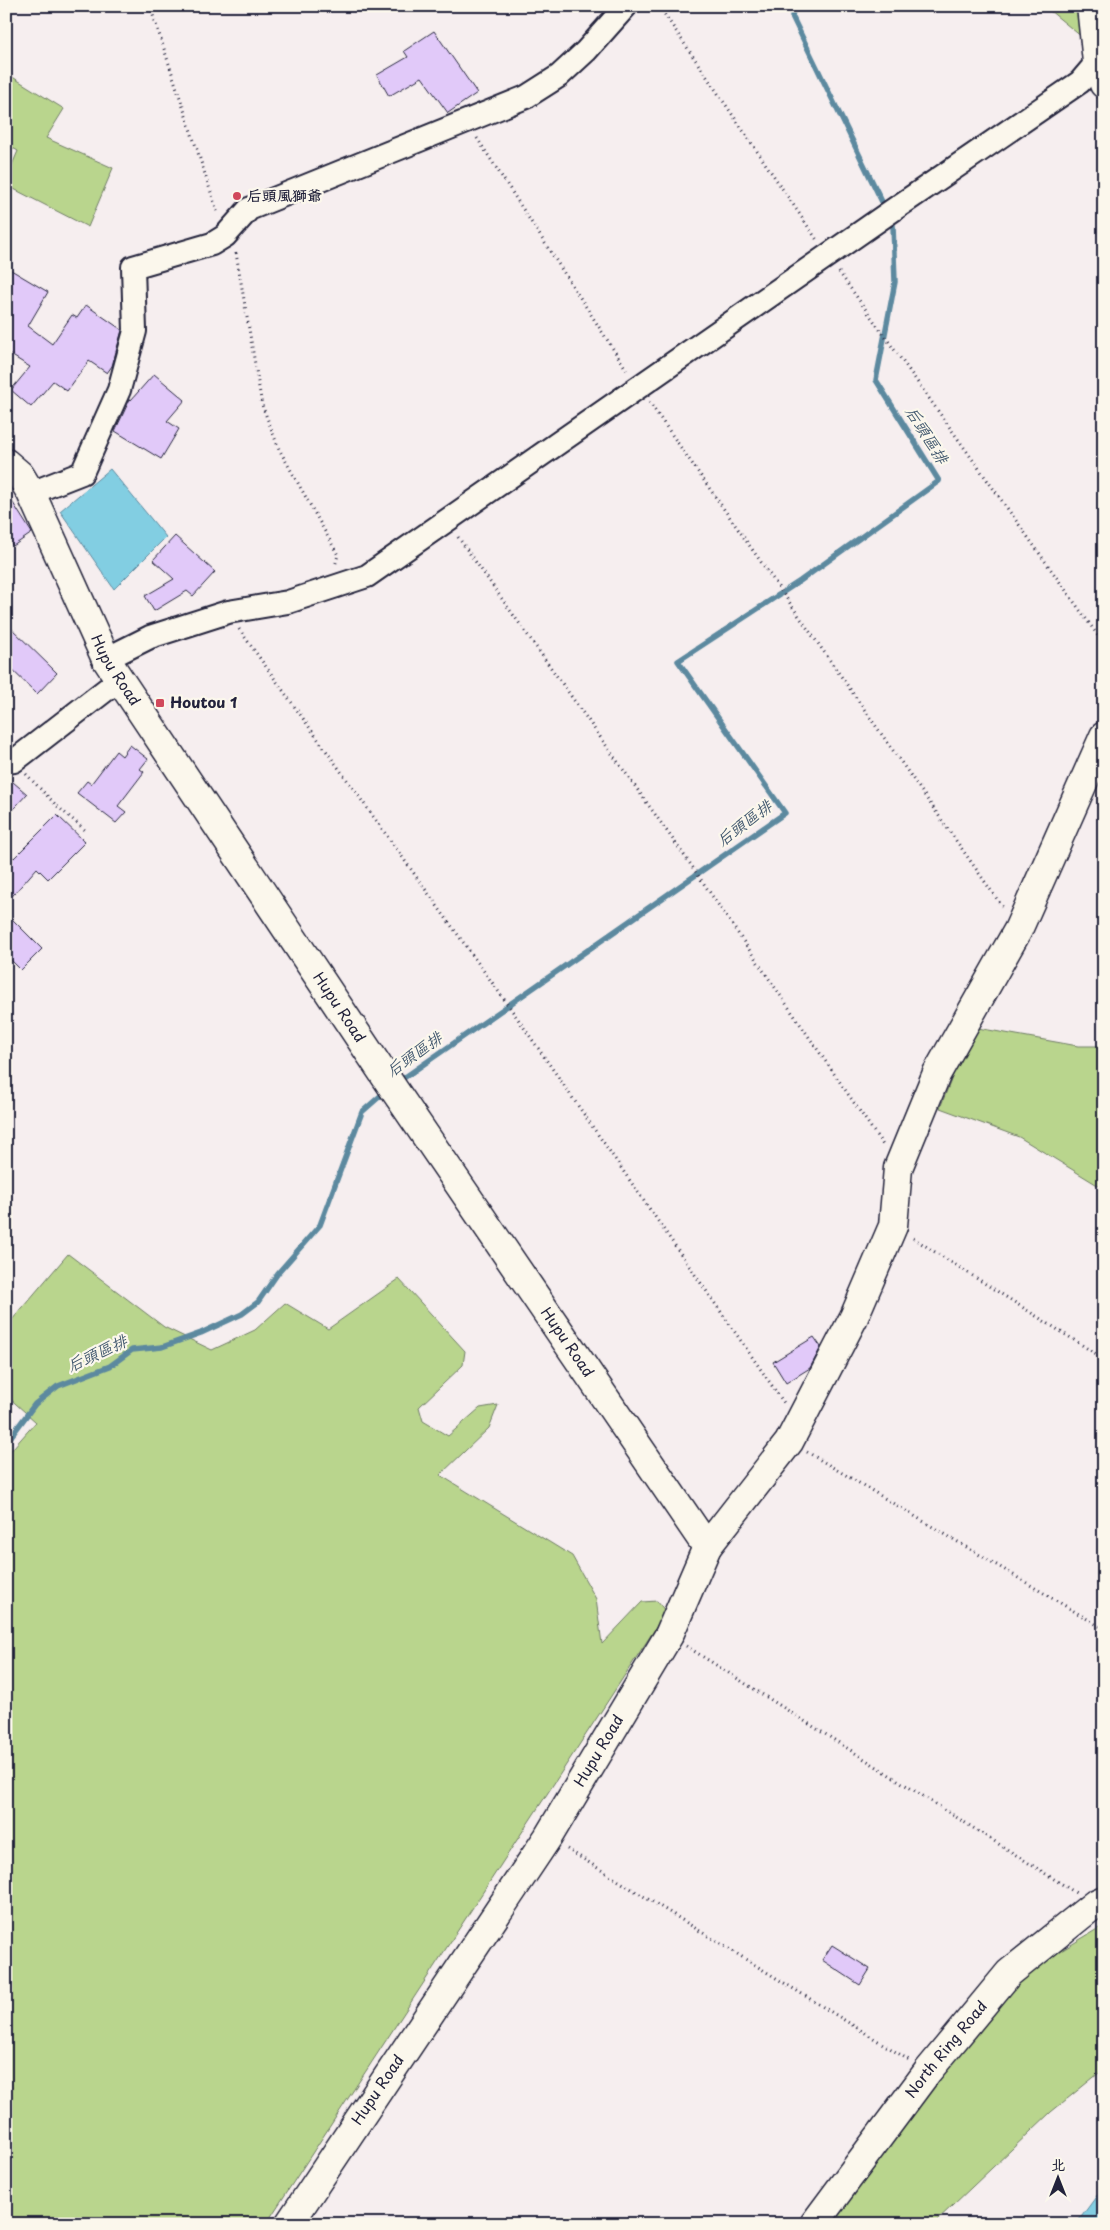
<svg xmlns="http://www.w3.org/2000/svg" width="1110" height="2230" font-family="'Playpen Sans','LXGW WenKai TC',sans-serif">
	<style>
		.green { fill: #b9d58d; stroke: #6e7c64 }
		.water { fill: #82cee2; stroke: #5c899f }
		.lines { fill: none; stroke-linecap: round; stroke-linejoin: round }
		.stream { stroke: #5c899f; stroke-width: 5.5 }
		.building { fill: #e1c9f9; stroke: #22223b }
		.minor-casing { stroke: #22223b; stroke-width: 26 }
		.tertiary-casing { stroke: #22223b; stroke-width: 31 }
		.secondary-casing { stroke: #22223b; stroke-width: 31 }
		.path { stroke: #22223b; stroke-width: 3; stroke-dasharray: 1 4; stroke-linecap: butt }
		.minor { stroke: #fbf7ec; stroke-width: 22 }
		.tertiary { stroke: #fbf7ec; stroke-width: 28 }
		.secondary { stroke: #fbf7ec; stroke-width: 28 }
		.poi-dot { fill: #d1495b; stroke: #fbf7ec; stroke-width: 2 }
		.labels { text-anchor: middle; stroke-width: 4.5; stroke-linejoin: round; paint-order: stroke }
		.poi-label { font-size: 15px; font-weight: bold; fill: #22223b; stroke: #fbf7ec; text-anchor: start }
		.street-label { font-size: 15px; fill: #22223b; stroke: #fbf7ec }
		.water-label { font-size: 16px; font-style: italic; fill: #3f566d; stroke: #fbf7ec }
	</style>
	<rect width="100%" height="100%" fill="#f6eeef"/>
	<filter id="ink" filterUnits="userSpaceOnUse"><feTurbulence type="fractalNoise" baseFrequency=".02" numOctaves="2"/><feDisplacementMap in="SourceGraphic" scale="10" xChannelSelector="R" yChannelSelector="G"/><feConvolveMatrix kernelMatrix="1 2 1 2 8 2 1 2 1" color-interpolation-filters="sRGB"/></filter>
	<g filter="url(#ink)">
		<!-- green -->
		<path class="green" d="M 1044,6 L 1104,6 L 1104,55 Z
			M 6,73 L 64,109 L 46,138 L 113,168 L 88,227 L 6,185 L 6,179 L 18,151 L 6,144 Z
			M 972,1027 L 1078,1046 L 1104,1046 L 1104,1189 L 1019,1137 L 940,1108 Z
			M 68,1254 L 164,1327 L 212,1350 L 255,1330 L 285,1303 L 328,1329 L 399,1279 L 465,1351 L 463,1365 L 419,1407 L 423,1421 L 448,1436 L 480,1408 L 498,1405 L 489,1428 L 440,1475 L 572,1556 L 596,1599 L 602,1644 L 642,1602 L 657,1601 L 666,1612 L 266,2224 L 6,2224 L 6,1456 L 36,1422 L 6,1395 L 6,1327 Z
			M 1104,1925 L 1104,2069 L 1051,2112 L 933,2224 L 817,2224 L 1026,1972 Z"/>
		<!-- water -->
		<path class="water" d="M 110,469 L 166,537 L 114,589 L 60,511 Z
			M 1104,2186 L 1104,2224 L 1076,2224 Z"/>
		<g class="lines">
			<!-- stream -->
			<path class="stream" d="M 794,6 L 792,16 L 886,210
				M 398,1082 L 785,813 L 678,661 L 800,581 L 939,481 L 876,380 L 895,282 L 893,225 L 890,218
				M 6,1443 L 35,1404 L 58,1386 L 110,1366 L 132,1350 L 162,1347 L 201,1333 L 242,1314 L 258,1302 L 278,1273 L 320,1225 L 362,1112 L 387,1090"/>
		</g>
		<!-- building -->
		<path class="building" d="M 434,31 L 477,93 L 448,113 L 422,77 L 389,96 L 377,75 L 408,57 L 404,51 Z
			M 6,267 L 48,292 L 28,326 L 52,344 L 72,315 L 77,318 L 86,305 L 122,330 L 112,366 L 107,373 L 89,361 L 67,391 L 53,381 L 31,407 L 11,390 L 30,367 L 6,352 Z
			M 154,374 L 185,400 L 167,421 L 179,429 L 161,459 L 115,431 L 130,399 L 131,400 Z
			M 6,492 L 32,533 L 13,546 L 6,536 Z
			M 175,536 L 215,572 L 193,596 L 187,591 L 154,611 L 145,596 L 174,579 L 153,560 Z
			M 6,623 L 57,673 L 37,694 L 6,664 Z
			M 130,745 L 148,759 L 140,769 L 144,772 L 118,806 L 126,812 L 116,823 L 77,793 L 87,781 L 91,784 L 116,751 L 122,756 Z
			M 6,776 L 27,794 L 6,817 Z
			M 57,815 L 85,842 L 48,879 L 37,868 L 6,903 L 6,851 L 14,858 Z
			M 6,913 L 42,949 L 21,970 L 6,955 Z
			M 814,1337 L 821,1347 L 810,1368 L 786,1383 L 773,1362 Z
			M 832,1945 L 870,1969 L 860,1985 L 822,1960 Z"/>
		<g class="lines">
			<!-- minor casing -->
			<g class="minor-casing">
				<path id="minor" d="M 31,493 L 82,473 L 119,390 L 135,331 L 133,267 L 212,244 L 225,236 L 249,209 L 526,97 L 559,76 L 586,51 L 626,6
					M 106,659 L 150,637 L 228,612 L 288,602 L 367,576 L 893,210 L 1080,82 L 1097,62
					M 6,762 L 14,761 L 120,679"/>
			</g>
			<!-- tertiary casing -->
			<g class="tertiary-casing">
				<g id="tertiary">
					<path d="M 1091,6 L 1097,62 L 1104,84"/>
					<path d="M 707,1547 L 789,1442 L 854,1317 L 893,1226 L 898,1168 L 937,1073 L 1018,930 L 1104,736"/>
					<path id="s1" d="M 814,2224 L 928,2071 L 1009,1973 L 1095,1904 L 1104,1900"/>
				</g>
			</g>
			<!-- secondary casing -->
			<g class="secondary-casing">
				<g id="secondary">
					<path id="s2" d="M 6,463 L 20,475 L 31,493 L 106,659 L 395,1091 L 707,1547 L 669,1635 L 548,1837 L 289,2224"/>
				</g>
			</g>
			<!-- path -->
			<path class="path" d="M 150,6 L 218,214
				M 659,6 L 817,240
				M 477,138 L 628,372
				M 236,253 L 262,405 L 279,449 L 338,555 L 335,566
				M 839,272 L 1104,644
				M 649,402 L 1004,909
				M 458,537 L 691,865 L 883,1145
				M 239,629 L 511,1009 L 784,1403
				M 26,774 L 57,806 L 85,830
				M 913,1238 L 1104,1359
				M 807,1452 L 1104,1629
				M 686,1646 L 1076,1893
				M 567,1849 L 909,2060"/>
			<!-- minor -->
			<use href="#minor" class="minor"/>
			<!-- tertiary -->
			<use href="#tertiary" class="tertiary"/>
			<!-- secondary -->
			<use href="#secondary" class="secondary"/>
		</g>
	</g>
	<!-- markers -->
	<g class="poi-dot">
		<circle cx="237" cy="196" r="5"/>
		<rect x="155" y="698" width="10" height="10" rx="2.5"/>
	</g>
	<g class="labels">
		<!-- poi labels -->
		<g class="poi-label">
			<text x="247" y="201">后頭風獅爺</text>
			<text x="170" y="708">Houtou 1</text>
		</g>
		<!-- street labels -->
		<g class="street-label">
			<text dy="5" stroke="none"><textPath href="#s2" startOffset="236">Hupu Road</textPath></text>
			<text dy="5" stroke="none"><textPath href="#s2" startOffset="641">Hupu Road</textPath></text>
			<text dy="5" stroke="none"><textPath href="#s2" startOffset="1046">Hupu Road</textPath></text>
			<text transform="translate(599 1751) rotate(-59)" y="5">Hupu Road</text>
			<text dy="5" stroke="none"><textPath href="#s1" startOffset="219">North Ring Road</textPath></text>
			<text transform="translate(378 2090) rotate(-56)" y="5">Hupu Road</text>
		</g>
		<!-- water labels -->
		<g class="water-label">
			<text transform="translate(927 435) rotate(58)" y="6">后頭區排</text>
			<text transform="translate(744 823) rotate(-37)" y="6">后頭區排</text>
			<text transform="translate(414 1054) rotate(-35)" y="6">后頭區排</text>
			<text transform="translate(97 1353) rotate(-25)" y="6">后頭區排</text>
		</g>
	</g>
	<!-- margin -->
	<rect width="1110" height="2230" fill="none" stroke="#fbf7ec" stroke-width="25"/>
	<rect x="12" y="12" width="1085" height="2205" fill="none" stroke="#22223b" stroke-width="2" filter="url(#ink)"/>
	<!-- north arrow -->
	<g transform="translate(1058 2178)" stroke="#fbf7ec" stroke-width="4" paint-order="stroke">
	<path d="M0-4L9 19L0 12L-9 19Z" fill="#22223b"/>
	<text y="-8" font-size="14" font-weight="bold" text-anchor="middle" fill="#22223b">北</text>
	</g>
</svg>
